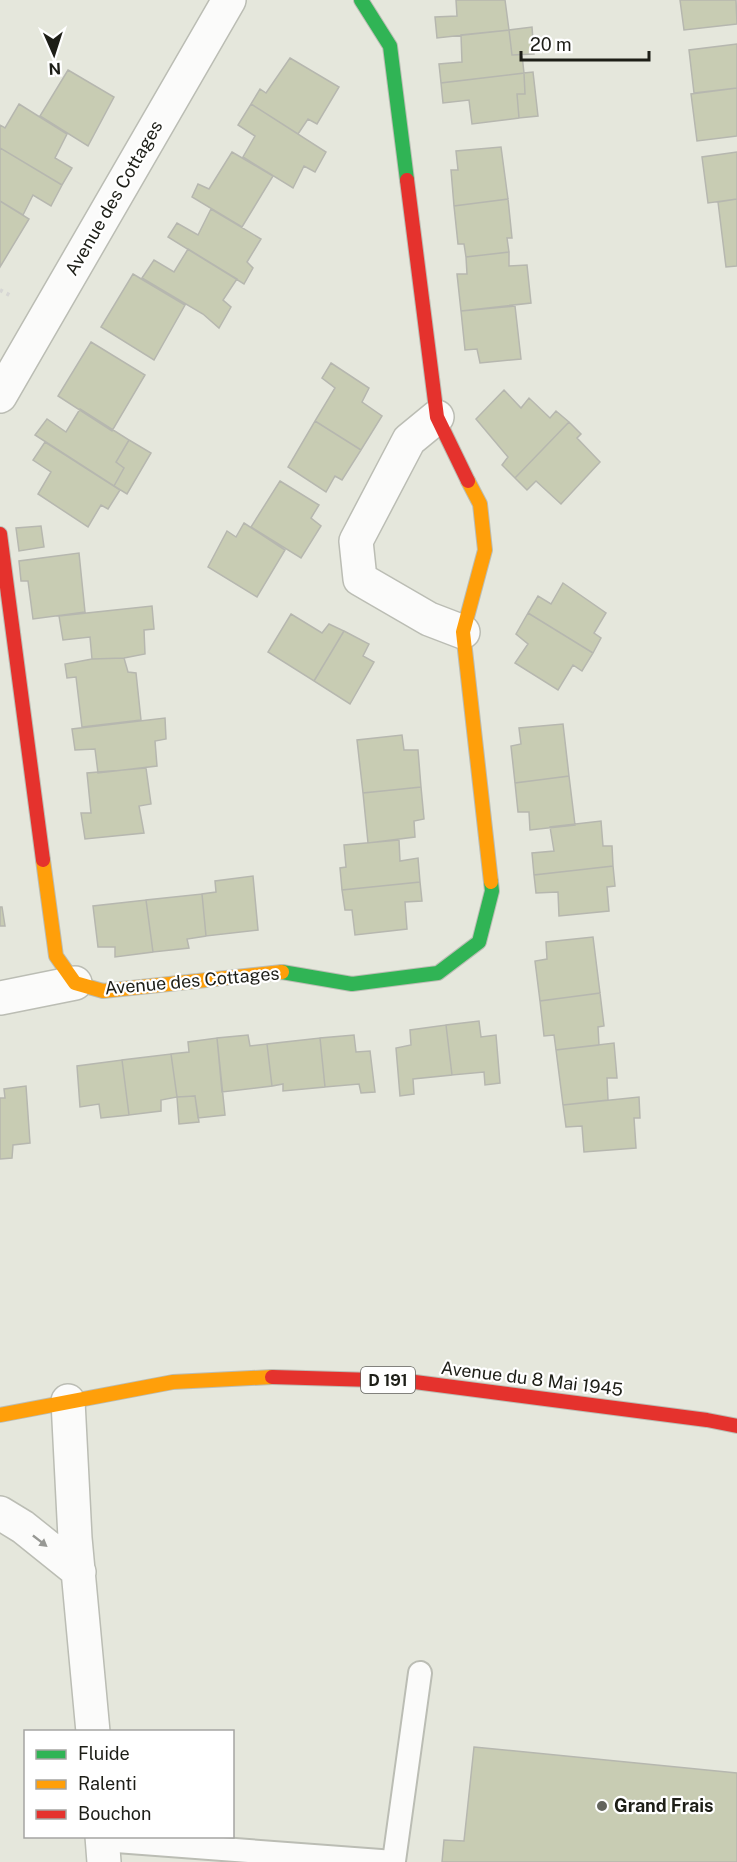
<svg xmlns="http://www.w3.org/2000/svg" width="737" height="1862" font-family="'Public Sans',sans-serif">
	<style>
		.building { fill: #c8ccb3; stroke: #b6b7af; stroke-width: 1.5 }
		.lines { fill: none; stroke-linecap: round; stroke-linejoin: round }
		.lane-casing { stroke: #bbbdb4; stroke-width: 26 }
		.street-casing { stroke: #bbbdb4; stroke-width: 36 }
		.fast-casing { stroke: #bbbdb4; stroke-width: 16 }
		.slow-casing { stroke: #bbbdb4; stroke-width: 16 }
		.jam-casing { stroke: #bbbdb4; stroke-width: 16 }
		.path { stroke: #d6d6d4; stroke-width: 4; stroke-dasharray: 3 4.5; stroke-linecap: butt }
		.lane { stroke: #fbfbfa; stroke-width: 22 }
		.street { stroke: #fbfbfa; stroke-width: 33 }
		.fast { stroke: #30b455; stroke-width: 14 }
		.slow { stroke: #ff9f0a; stroke-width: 14 }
		.jam { stroke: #e5322d; stroke-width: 14 }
		.oneway { fill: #979894 }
		.poi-dot { fill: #63645c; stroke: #fff; stroke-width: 2 }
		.labels { text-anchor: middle; stroke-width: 4.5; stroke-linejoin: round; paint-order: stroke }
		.shield { fill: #fff; stroke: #61625d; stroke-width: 1.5 }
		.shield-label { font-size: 16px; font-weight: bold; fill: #1d1e17 }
		.street-label { font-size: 18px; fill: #1d1e17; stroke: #fff }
		.poi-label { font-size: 18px; font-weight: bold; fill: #1d1e17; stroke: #fff; text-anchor: start }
	</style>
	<rect width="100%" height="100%" fill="#e5e7dc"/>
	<!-- building -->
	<path class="building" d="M 456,0 L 505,0 L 509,30 L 437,38 L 435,17 L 457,16 Z
		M 680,0 L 736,0 L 737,24 L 684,30 Z
		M 532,27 L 534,54 L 512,55 L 509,30 Z
		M 509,30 L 512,55 L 522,55 L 524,73 L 441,83 L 439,64 L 462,62 L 461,35 Z
		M 737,44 L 737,88 L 694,93 L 689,50 Z
		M 290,58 L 339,87 L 317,124 L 308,119 L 298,134 L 251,104 L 260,89 L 266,93 Z
		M 68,70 L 114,97 L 88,146 L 40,116 Z
		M 533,72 L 538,116 L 519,118 L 517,94 L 525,94 L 524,73 Z
		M 524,73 L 525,94 L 517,94 L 519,118 L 472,124 L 469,100 L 443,103 L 441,83 Z
		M 737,88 L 737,136 L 697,141 L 691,94 Z
		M 19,104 L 67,134 L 55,158 L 72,168 L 62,185 L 0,148 L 0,125 L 5,128 Z
		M 251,104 L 326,152 L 315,172 L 304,166 L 293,188 L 243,157 L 255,136 L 238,125 Z
		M 501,147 L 508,199 L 454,206 L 451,170 L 458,170 L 456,151 Z
		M 0,148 L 62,185 L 51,206 L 33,195 L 23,215 L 0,201 Z
		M 232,152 L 273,176 L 242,227 L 192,197 L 198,184 L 209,189 Z
		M 737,152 L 737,199 L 708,203 L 702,157 Z
		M 508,199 L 512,238 L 507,238 L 509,252 L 466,257 L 464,244 L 458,244 L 454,206 Z
		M 737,199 L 737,266 L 726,267 L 718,202 Z
		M 0,201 L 29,219 L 0,267 Z
		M 211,209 L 261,239 L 247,262 L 253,268 L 244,284 L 168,237 L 177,223 L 198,235 Z
		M 188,249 L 237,279 L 223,300 L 231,307 L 219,328 L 203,314 L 142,278 L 154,260 L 174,272 Z
		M 509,252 L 509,266 L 527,265 L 531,303 L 461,311 L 457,274 L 467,274 L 466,257 Z
		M 133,274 L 185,305 L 154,360 L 101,327 Z
		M 515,306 L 521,359 L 480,363 L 477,349 L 465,350 L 461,311 Z
		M 91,342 L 145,375 L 112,431 L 58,396 Z
		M 331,363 L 369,388 L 362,402 L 382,416 L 361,450 L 315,421 L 335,388 L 322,378 Z
		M 504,390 L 521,408 L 529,398 L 550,418 L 556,411 L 569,422 L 515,478 L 502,465 L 508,457 L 476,419 Z
		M 80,409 L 129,440 L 116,462 L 124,468 L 114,486 L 35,435 L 47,419 L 66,432 Z
		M 315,421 L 361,450 L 342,480 L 335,476 L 326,492 L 288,467 Z
		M 569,422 L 581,434 L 577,438 L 600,462 L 561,504 L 536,481 L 527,490 L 515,478 Z
		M 129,440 L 151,453 L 127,494 L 114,486 L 124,468 L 116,462 Z
		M 45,442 L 120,490 L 108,509 L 101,505 L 88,527 L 38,494 L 51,472 L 33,460 Z
		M 280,481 L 319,505 L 311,518 L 321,526 L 301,558 L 251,527 Z
		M 244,523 L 285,550 L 257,597 L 208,567 L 227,531 L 236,537 Z
		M 41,526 L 44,547 L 19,551 L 16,528 Z
		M 79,553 L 85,612 L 33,619 L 28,581 L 21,581 L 19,561 Z
		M 563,583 L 606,613 L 594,633 L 601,638 L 593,653 L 528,613 L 538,596 L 551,604 Z
		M 152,606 L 154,629 L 144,630 L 145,654 L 124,658 L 92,659 L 90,637 L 63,640 L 59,616 Z
		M 528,613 L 593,653 L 582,671 L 573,665 L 558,690 L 515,663 L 528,644 L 516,634 Z
		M 291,614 L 322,633 L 329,624 L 344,631 L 314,681 L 268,652 Z
		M 344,631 L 369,644 L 363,656 L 374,662 L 350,704 L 314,681 Z
		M 124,658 L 128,672 L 136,673 L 141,720 L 82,727 L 76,677 L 67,678 L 65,664 L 92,659 Z
		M 165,718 L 166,739 L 155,741 L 157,766 L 98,773 L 95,749 L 75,750 L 72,729 Z
		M 563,724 L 569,776 L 515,783 L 511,746 L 521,744 L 519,728 Z
		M 402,735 L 404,750 L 418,750 L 421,787 L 363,793 L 357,740 Z
		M 146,768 L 151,804 L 139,806 L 144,833 L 85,839 L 81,813 L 91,813 L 87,773 Z
		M 569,776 L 575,825 L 530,830 L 529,812 L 518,812 L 515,783 Z
		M 421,787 L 424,819 L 414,821 L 415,837 L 368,843 L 363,793 Z
		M 601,821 L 603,846 L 612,846 L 613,866 L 534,875 L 532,853 L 554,851 L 550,827 Z
		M 399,840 L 400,861 L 418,858 L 420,882 L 342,890 L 340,868 L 346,867 L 344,845 Z
		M 613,866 L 615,886 L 607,887 L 609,911 L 559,916 L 558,892 L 536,893 L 534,875 Z
		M 253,876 L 258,930 L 206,936 L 202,894 L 216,892 L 215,881 Z
		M 420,882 L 422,901 L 405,902 L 407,929 L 355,935 L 352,910 L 345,910 L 342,890 Z
		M 202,894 L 206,936 L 187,939 L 189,948 L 153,952 L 146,900 Z
		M 146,900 L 153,952 L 115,957 L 115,947 L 98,947 L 93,906 Z
		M 0,907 L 2,907 L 5,926 L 0,926 Z
		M 593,937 L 600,993 L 540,1001 L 535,961 L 547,959 L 546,942 Z
		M 600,993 L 604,1026 L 598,1027 L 599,1045 L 556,1050 L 554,1035 L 544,1036 L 540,1001 Z
		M 479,1021 L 481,1037 L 496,1035 L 500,1083 L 485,1085 L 484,1072 L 452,1075 L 446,1025 Z
		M 446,1025 L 452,1075 L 413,1079 L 414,1094 L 400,1096 L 396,1048 L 411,1045 L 410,1030 Z
		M 248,1035 L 250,1046 L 267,1044 L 272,1086 L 222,1092 L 217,1038 Z
		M 354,1035 L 356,1052 L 370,1051 L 375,1092 L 361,1093 L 359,1084 L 325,1087 L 320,1038 Z
		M 217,1038 L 225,1115 L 198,1118 L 195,1096 L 177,1097 L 171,1054 L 189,1052 L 188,1042 Z
		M 320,1038 L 325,1087 L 283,1091 L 283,1084 L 272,1086 L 267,1044 Z
		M 614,1043 L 617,1078 L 607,1078 L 608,1100 L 563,1105 L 556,1050 Z
		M 171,1054 L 177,1097 L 161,1100 L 161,1111 L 129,1115 L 122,1060 Z
		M 122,1060 L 129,1115 L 101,1118 L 99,1104 L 80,1107 L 77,1066 Z
		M 26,1086 L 30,1143 L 13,1145 L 12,1158 L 0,1159 L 0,1098 L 5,1098 L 4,1089 Z
		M 195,1096 L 199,1122 L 179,1124 L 177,1097 Z
		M 639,1097 L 640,1118 L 634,1118 L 636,1148 L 584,1152 L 582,1126 L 566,1127 L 563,1105 Z
		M 474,1747 L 737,1773 L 737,1862 L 442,1862 L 444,1840 L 464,1841 Z"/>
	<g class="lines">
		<!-- lane casing -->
		<g class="lane-casing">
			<path id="lane" d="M 103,1840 L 394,1862
				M 394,1861 L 420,1673"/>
		</g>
		<!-- street casing -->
		<g class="street-casing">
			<path id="street" d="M 0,396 L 229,0
				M 437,417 L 409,440 L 356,541 L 360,579 L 429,619 L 463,632
				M 0,998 L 75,983
				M 68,1401 L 75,1538 L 93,1732
				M 0,1513 L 23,1527 L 79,1572
				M 102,1836 L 104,1862"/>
		</g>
		<!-- fast casing -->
		<g class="fast-casing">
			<path id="fast" d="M 361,0 L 390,46 L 407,180
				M 282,972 L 352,984 L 438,973 L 479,942 L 492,891 L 491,882"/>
		</g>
		<!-- slow casing -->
		<g class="slow-casing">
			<path id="slow" d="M 468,481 L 480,504 L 485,550 L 463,632 L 491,882
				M 43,860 L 56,956 L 75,983 L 103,991 L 282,972
				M 0,1415 L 173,1382 L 272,1377"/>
		</g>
		<!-- jam casing -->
		<g class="jam-casing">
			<path id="jam" d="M 407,180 L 437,417 L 468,481
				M 0,534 L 43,860
				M 272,1377 L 407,1381 L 707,1420 L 737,1426"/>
		</g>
		<!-- path -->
		<path class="path" d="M 0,290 L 13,297"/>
		<!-- lane -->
		<use href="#lane" class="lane"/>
		<!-- street -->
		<use href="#street" class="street"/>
		<!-- fast -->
		<use href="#fast" class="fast"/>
		<!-- slow -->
		<use href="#slow" class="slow"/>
		<!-- jam -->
		<use href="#jam" class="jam"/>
	</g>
	<!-- one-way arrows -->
	<defs><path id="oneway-solid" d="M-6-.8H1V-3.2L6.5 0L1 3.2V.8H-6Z" transform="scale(1.5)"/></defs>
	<use class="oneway" href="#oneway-solid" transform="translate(40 1541) rotate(38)"/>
	<!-- markers -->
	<circle class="poi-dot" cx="602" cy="1806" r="6"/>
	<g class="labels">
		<!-- shield labels -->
		<rect class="shield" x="361" y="1367" width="54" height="26" rx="4.5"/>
		<g class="shield-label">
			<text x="388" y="1386">D 191</text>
		</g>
		<!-- street labels -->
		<g class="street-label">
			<text transform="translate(114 198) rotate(-60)" y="6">Avenue des Cottages</text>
			<text transform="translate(192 981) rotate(-5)" y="6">Avenue des Cottages</text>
			<text transform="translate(532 1379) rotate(7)" y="6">Avenue du 8 Mai 1945</text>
		</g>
		<!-- poi labels -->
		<g class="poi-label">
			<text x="614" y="1812">Grand Frais</text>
		</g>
	</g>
	<!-- legend -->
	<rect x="24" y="1730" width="210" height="108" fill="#ffffff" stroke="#a5a5a2" stroke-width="1.5"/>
	<rect x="36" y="1750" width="30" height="9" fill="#30b455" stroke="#a5a5a2" stroke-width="1.5"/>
	<text x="78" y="1760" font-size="18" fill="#1d1e17">Fluide</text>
	<rect x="36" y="1780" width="30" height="9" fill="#ff9f0a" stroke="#a5a5a2" stroke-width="1.5"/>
	<text x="78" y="1790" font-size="18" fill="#1d1e17">Ralenti</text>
	<rect x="36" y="1810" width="30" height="9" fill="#e5322d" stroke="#a5a5a2" stroke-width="1.5"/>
	<text x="78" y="1820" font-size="18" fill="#1d1e17">Bouchon</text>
	<!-- north arrow -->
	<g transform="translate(54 54) rotate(177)" stroke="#ffffff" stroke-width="4.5" paint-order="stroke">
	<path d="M0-4.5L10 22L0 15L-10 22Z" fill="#1d1e17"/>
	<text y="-9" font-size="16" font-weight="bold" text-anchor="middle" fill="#1d1e17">N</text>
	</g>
	<!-- scale -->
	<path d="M521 51v9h128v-9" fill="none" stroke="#1d1e17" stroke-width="3"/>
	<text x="530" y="51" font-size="18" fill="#1d1e17" stroke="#ffffff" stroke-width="4.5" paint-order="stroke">20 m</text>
</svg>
